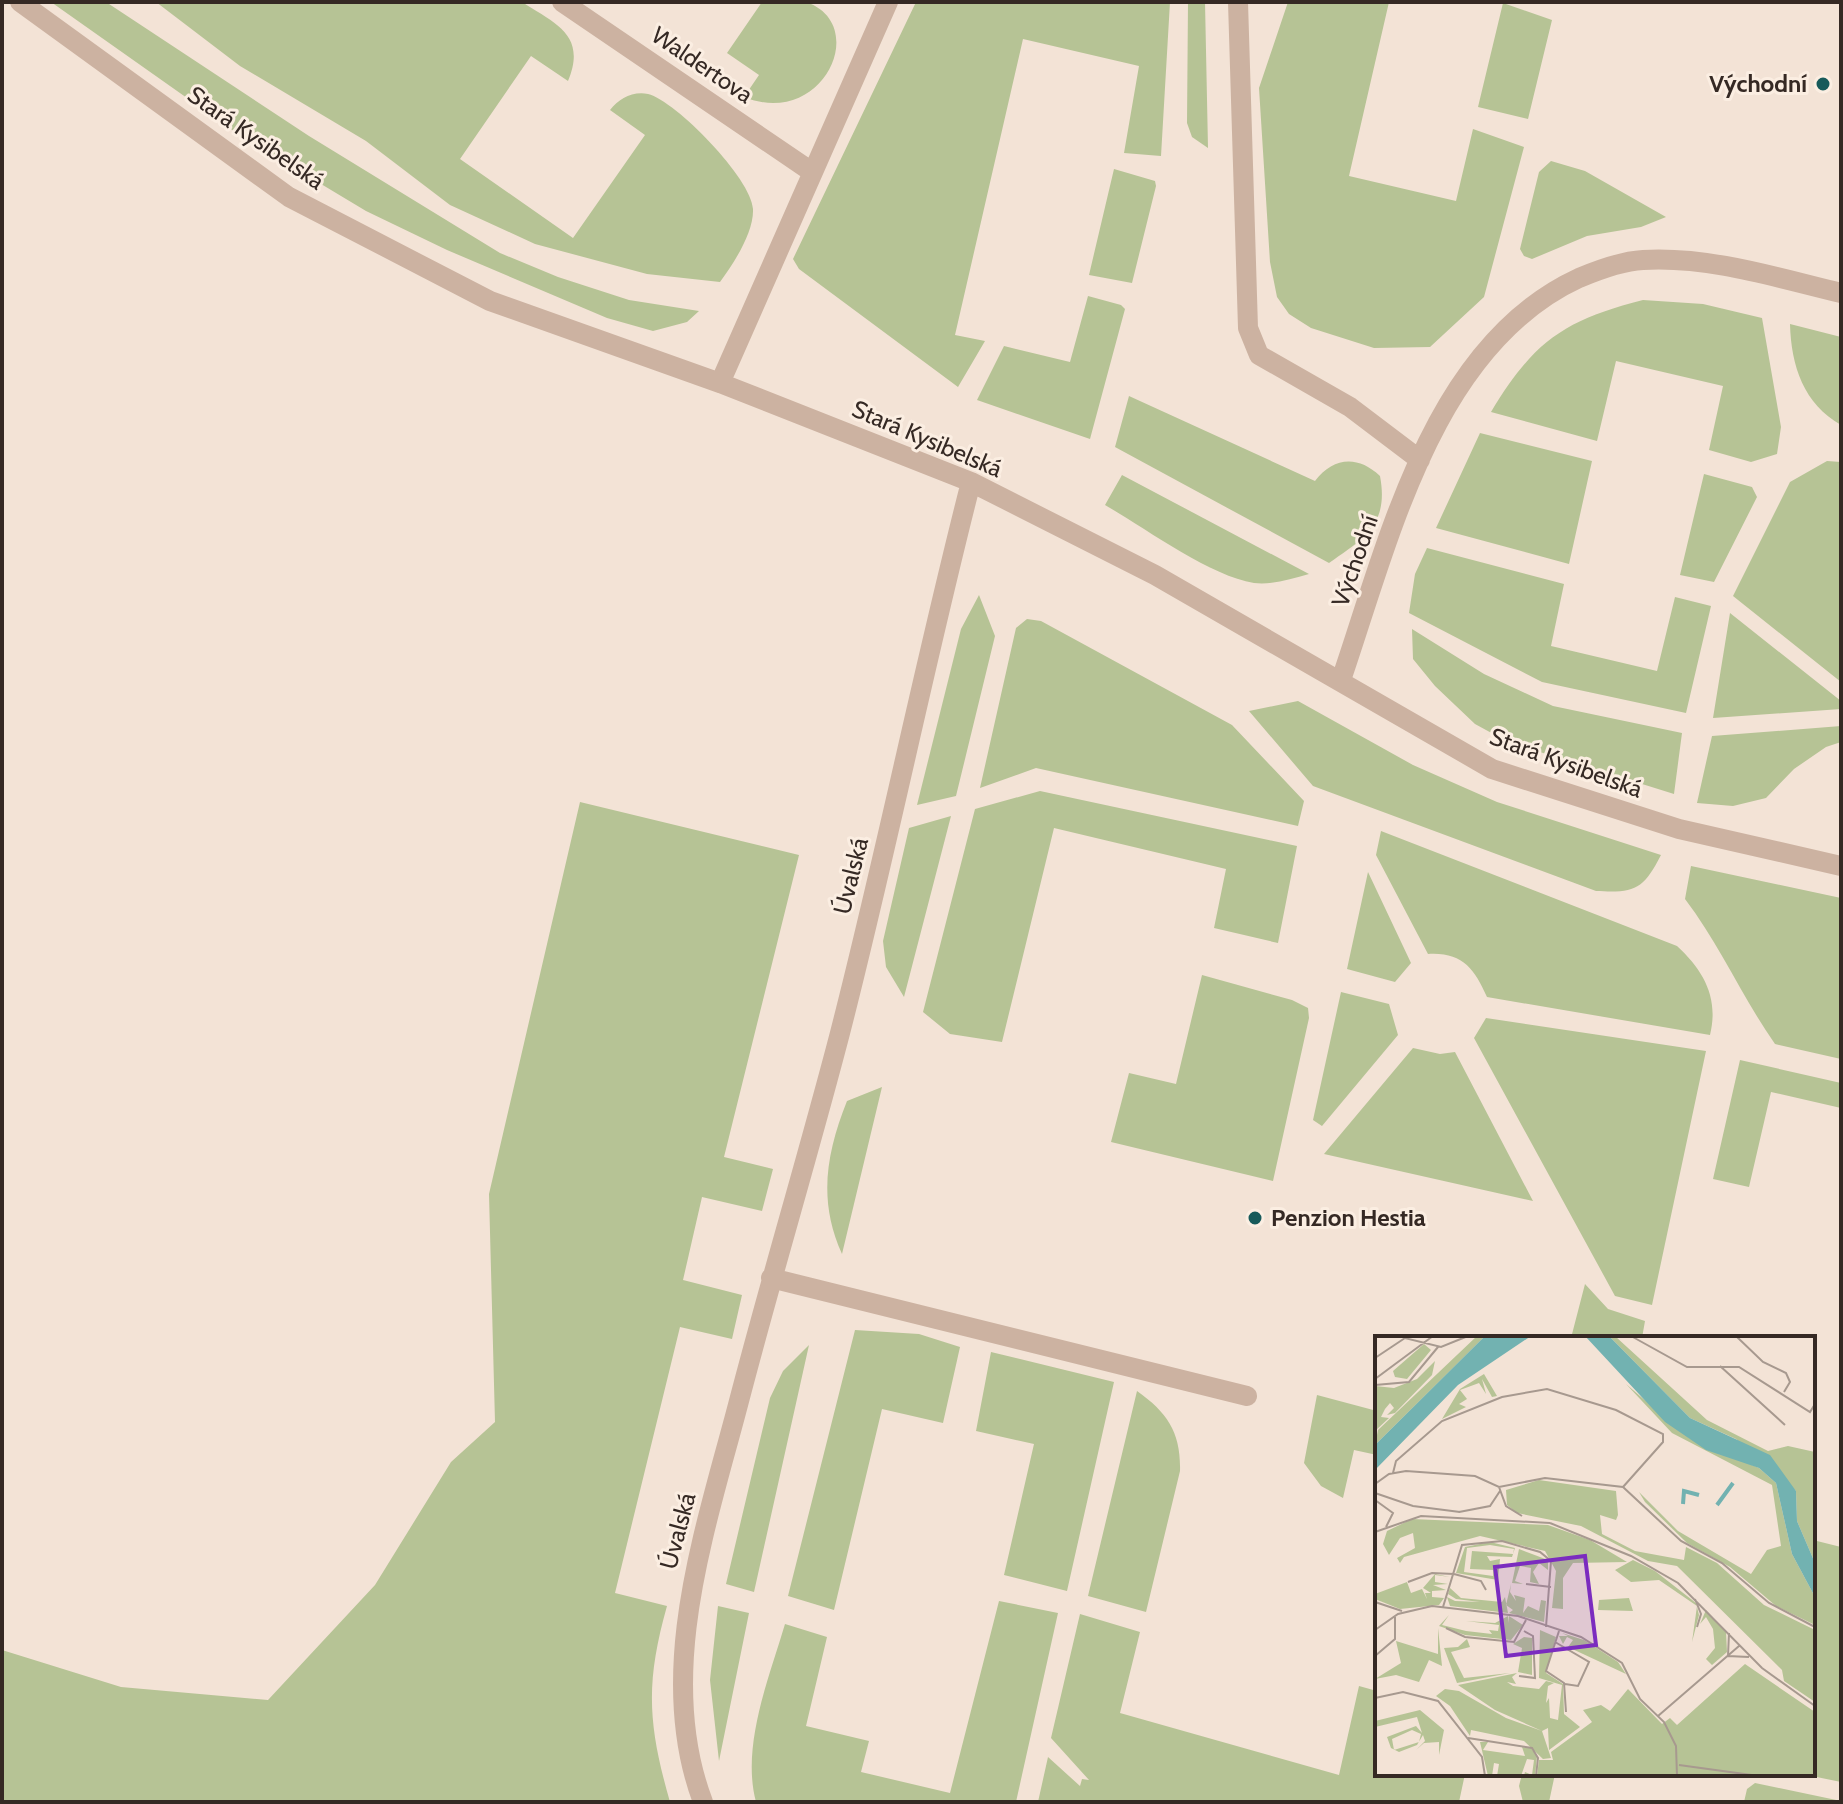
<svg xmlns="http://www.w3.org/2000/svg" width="1843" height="1804" font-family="Cabin,sans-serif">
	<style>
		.green { fill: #b6c395 }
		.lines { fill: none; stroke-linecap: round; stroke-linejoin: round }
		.minor { stroke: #ccb2a1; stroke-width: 20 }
		.poi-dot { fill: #175a5a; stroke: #fbeee2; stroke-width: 3 }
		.labels { text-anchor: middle; stroke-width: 6; stroke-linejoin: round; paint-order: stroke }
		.street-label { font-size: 24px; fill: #352924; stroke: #fbeee2 }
		.poi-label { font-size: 24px; font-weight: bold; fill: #352924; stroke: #fbeee2; text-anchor: end }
		.inset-river { fill: none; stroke: #72b2b1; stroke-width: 4 }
		.inset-road { fill: none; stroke: #a7998f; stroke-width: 2 }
		.view { fill: #7b2cbf; fill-opacity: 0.15; stroke: #7b2cbf; stroke-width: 4 }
		.inset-edge { fill: none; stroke: #352924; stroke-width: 4 }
	</style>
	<rect width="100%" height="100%" fill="#f3e3d6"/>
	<!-- green -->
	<path class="green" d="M 51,2 L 106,2 L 309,136 L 500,253 L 558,277 L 629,300 L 699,311 L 687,322 L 653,331 L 607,318 L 447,250 L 366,211 L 238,134 Z
		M 156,2 L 522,2 C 556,24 587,35 568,81 L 531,56 L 460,159 L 573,238 L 645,135 L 610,110 C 619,99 632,91 648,94 C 676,101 752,179 753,209 C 754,232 734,263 720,282 L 647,274 L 535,244 L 450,205 L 366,141 L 240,66 Z
		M 762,2 C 775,2 794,0 806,2 C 871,24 823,129 744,97 L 759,75 L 727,53 Z
		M 916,2 L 1170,2 L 1161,156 L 1124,153 L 1139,66 L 1023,39 L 955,335 L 985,341 L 958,387 L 799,269 L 793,259 Z
		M 1188,2 L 1205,2 L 1208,148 L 1192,137 L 1187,123 Z
		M 1288,2 L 1389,2 L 1349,176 L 1456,201 L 1473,129 L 1524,147 L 1484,297 L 1430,347 L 1374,348 L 1311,328 L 1289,314 L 1277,297 L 1270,262 L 1259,88 Z
		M 1503,3 L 1552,20 L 1528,119 L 1478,107 Z
		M 1551,161 L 1585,171 L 1666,217 L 1641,227 L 1587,236 L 1532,259 L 1524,256 L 1520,249 L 1539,172 Z
		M 1114,169 L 1155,181 L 1156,186 L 1132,283 L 1089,275 Z
		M 1088,296 L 1121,305 L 1125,309 L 1090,439 L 977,400 L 1004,346 L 1070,362 Z
		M 1643,300 L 1703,304 L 1762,318 L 1781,427 L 1777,454 L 1751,462 L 1709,450 L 1723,386 L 1616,361 L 1597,441 L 1491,412 C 1533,342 1564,320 1643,300 Z
		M 1790,324 L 1841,337 L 1841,425 C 1804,404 1791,366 1790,324 Z
		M 1129,396 L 1315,481 C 1333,457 1358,455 1380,476 C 1389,524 1365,538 1329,563 L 1115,447 Z
		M 1480,433 L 1592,461 L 1569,564 L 1436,528 Z
		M 1827,461 L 1841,462 L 1841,682 L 1733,596 L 1790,482 Z
		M 1704,474 L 1752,487 L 1757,497 L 1714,582 L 1680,575 Z
		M 1122,475 L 1309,574 C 1291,579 1273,585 1254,583 C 1210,576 1145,528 1105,505 Z
		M 1427,548 L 1564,584 L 1551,646 L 1657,671 L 1675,597 L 1711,606 L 1686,713 L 1542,682 L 1409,613 L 1415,574 Z
		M 979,595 L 995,636 L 956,796 L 917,805 L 961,629 Z
		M 1730,613 L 1841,701 L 1841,709 L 1713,718 Z
		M 1027,619 L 1041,621 L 1232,725 L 1304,801 L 1298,826 L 1036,768 L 980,788 L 1016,628 Z
		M 1412,629 L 1484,674 L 1553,706 L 1682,733 L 1674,794 L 1508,742 L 1475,724 L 1435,686 L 1413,659 Z
		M 1298,701 L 1413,765 L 1497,802 L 1661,855 C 1643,890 1635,893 1596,891 L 1313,786 L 1249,711 Z
		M 1841,726 L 1841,742 L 1826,747 L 1794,769 L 1766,798 L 1733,806 L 1697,803 L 1712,736 Z
		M 1040,791 L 1297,846 L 1278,943 L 1214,928 L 1226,869 L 1054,828 L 1002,1042 L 950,1034 L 923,1012 L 975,809 Z
		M 580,802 L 799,855 L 724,1157 L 773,1169 L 762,1211 L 702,1197 L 683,1280 L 742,1295 L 732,1339 L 680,1327 L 615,1593 L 667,1606 C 645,1684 648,1725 670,1802 L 2,1802 L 2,1650 L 121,1687 L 268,1700 L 375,1585 L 451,1462 L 495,1422 L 489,1194 Z
		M 951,816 L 904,997 L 886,967 L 883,941 L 909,828 Z
		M 1381,831 L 1677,946 C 1704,971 1719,998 1710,1035 L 1487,997 C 1474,968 1462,952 1428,954 L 1376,855 Z
		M 1691,866 L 1841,898 L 1841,1059 L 1775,1044 C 1742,997 1720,945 1685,899 Z
		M 1368,872 L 1411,963 L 1395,982 L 1347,969 Z
		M 1202,975 L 1292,1000 L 1308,1008 L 1309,1018 L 1273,1181 L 1111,1142 L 1129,1073 L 1176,1084 Z
		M 1341,992 L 1389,1004 L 1398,1035 L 1322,1126 L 1313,1120 Z
		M 1486,1018 L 1706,1051 L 1652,1305 L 1615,1296 L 1474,1038 Z
		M 1413,1048 L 1440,1054 L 1455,1052 L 1533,1201 L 1324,1154 Z
		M 1740,1060 L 1841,1083 L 1841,1108 L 1771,1092 L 1749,1187 L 1713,1179 Z
		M 882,1087 L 842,1254 C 818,1201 826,1154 847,1101 Z
		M 1585,1284 L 1608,1309 L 1645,1321 L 1642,1338 L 1571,1338 Z
		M 855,1330 L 919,1334 L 960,1347 L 943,1423 L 882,1409 L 834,1610 L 788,1596 Z
		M 809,1345 L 754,1592 L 726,1584 L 770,1398 L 783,1371 Z
		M 991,1352 L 1114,1382 L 1067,1591 L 1004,1575 L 1034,1444 L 976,1431 Z
		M 1137,1391 C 1168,1413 1181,1433 1180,1471 L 1146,1612 L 1088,1596 Z
		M 1317,1395 L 1377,1411 L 1377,1455 L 1354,1450 L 1343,1498 L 1321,1486 L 1304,1463 Z
		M 1813,1540 L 1841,1547 L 1841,1782 L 1802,1774 L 1813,1774 Z
		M 999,1601 L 1058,1613 L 1016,1802 L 756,1802 C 741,1746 769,1678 785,1624 L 827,1637 L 806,1726 L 869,1741 L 861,1772 L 950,1793 Z
		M 718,1606 L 749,1613 L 719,1761 L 710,1680 Z
		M 1080,1614 L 1140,1632 L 1120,1713 L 1339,1775 L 1359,1686 L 1377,1691 L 1377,1774 L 1465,1774 L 1459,1802 L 1038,1802 L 1048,1757 L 1080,1786 L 1082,1779 L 1089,1780 L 1051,1738 Z
		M 1522,1774 L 1555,1774 L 1549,1802 L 1523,1802 L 1519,1786 Z
		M 1755,1783 L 1841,1801 L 1841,1802 L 1744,1802 L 1747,1789 Z"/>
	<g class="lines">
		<!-- minor -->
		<path class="minor" d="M 20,2 L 289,197 L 490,301 L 720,383 L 971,482 L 1155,575 L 1492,769 L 1679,829 L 1841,866
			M 562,2 L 812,172
			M 1238,2 L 1248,328 L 1259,355 L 1350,407 L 1420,460
			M 720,383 L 888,2
			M 1341,680 C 1389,540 1433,345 1579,278 C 1598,270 1623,261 1643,260 C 1709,256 1778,278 1841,293
			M 771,1278 L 1247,1396
			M 703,1802 C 654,1673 706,1528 739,1401 C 771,1278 808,1156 840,1033 C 887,850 924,665 971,482"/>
	</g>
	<!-- markers -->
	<g class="poi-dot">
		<circle cx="1823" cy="84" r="8"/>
		<circle cx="1255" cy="1218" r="8"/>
	</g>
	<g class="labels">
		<!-- street labels -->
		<g class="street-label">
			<text transform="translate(702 65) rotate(34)" y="8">Waldertova</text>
			<text transform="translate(256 138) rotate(35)" y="8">Stará Kysibelská</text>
			<text transform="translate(927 439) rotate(23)" y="8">Stará Kysibelská</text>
			<text transform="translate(1355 561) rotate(-71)" y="8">Východní</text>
			<text transform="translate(1566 763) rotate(20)" y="8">Stará Kysibelská</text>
			<text transform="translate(851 876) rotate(-76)" y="8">Úvalská</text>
			<text transform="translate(678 1531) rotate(-75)" y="8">Úvalská</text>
		</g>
		<!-- poi labels -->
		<g class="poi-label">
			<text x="1807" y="92">Východní</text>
			<text x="1271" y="1226" text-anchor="start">Penzion Hestia</text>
		</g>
	</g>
	<!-- overview -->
	<g transform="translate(1375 1336)">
		<rect width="440" height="440" fill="#f3e3d6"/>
		<path d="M 102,0 L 110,0 L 0,109 L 3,94 ZM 234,0 L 241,1 L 332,84 L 393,115 L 413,110 L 440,116 L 440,227 L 422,185 L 421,155 L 361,103 L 315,82 ZM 49,8 L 56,14 L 32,43 L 20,41 L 18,35 ZM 60,25 L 57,39 L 20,77 L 12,79 L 19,72 L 15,67 L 10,73 L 6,81 L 14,82 L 0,95 L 0,50 L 19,52 L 42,43 ZM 109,38 L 122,60 L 117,61 L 107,43 L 111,58 L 104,47 L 85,54 L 92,63 L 84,68 L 91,71 L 67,83 L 85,53 ZM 251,48 L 314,102 L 384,132 L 401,147 L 417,218 L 440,261 L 440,289 L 401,270 L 355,231 L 312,207 L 270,166 L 264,156 L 303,195 L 376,238 L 392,214 L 406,210 L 397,149 L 297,97 ZM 164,144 L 241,155 L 243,179 L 241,184 L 225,179 L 227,198 L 260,215 L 309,224 L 311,211 L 342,227 L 389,269 L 440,294 L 440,366 L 409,345 L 407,334 L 302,230 L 273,225 L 206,190 L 142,177 L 132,169 L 131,154 ZM 37,183 L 173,189 L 215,204 L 252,226 L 198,227 L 188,242 L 188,273 L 177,272 L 181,235 L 170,215 L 105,200 L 29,221 L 25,227 L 22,222 L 40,212 L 38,197 L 25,202 L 14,219 L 8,208 L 12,195 ZM 115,206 L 140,212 L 137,221 L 112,220 L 115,225 L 125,223 L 123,244 L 81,237 L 90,211 ZM 115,209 L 139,213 L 138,218 L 97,215 L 95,233 L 118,234 L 118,240 L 89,236 L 92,212 ZM 144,213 L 173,224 L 173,234 L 164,227 L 158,236 L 164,248 L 155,246 L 156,232 L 145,230 L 140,245 L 148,248 L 137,247 ZM 258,224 L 280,235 L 321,267 L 324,279 L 317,306 L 322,270 L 284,244 L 256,246 L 240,234 ZM 60,238 L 75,241 L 60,239 L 60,246 L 73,248 L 58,249 L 71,254 L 57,255 L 57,261 L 69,262 L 64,269 L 25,273 L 0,263 L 0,258 L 32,246 L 36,257 L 47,253 L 52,263 L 50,257 L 56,257 L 48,252 ZM 136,248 L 135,256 L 141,265 L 139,259 L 150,262 L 148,277 L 153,270 L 164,275 L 166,264 L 171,265 L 169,286 L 134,277 L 138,274 L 131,269 ZM 75,252 L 86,262 L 127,266 L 130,261 L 133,277 L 75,270 L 72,261 L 80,265 L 105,266 L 81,263 L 73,258 ZM 254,262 L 258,275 L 223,274 L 224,264 ZM 331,274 L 351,296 L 352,316 L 337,329 L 331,323 L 340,312 L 338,293 L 331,281 L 325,288 ZM 74,279 L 67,289 L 91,295 L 117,298 L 114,294 L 123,295 L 124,289 L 91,285 L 120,287 L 133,280 L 133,287 L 134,280 L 148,289 L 136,304 L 90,299 L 64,290 ZM 63,292 L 67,330 L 54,324 L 44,346 L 21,339 L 0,343 L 26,327 L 21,305 L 63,318 ZM 165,294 L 181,301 L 171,337 L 188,348 L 189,378 L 205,391 L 174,414 L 173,392 L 167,395 L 176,422 L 168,423 L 149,405 L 96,394 L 95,400 L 75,370 L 61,360 L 70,353 L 84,355 L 131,382 L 167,395 L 120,374 L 83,349 L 142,337 L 137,341 L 141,348 L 132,346 L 138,350 L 164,353 L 171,345 L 179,347 L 173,350 L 171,367 L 174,362 L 175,382 L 183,384 L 187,349 L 164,342 ZM 187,297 L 209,304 L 243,326 L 251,338 L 193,311 L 198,304 L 192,301 L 188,308 L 184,300 L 193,300 ZM 149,301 L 157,302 L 157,339 L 143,336 L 147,312 L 138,308 ZM 92,303 L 95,311 L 76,316 L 89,342 L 135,337 L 82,347 L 69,312 L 83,311 ZM 370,328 L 440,376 L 440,440 L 162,440 L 164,424 L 178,424 L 176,416 L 217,386 L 208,374 L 226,369 L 235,375 L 253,353 L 287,388 L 295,382 L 302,389 ZM 45,374 L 69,394 L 64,419 L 64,406 L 49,407 L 41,414 L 50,405 L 48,399 L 42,409 L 24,416 L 16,412 L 12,401 L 41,390 L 47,397 L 42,381 L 0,391 L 0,385 ZM 37,394 L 46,398 L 44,406 L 19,414 L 17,403 ZM 105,406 L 113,406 L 108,414 L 150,420 L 147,411 L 156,412 L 162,420 L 160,440 L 149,440 L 150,436 L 157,439 L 159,424 L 152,423 L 146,440 L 122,440 L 124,428 L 119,427 L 117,440 L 113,440 Z" fill="#b6c395" fill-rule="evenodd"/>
		<path d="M 110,0 L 156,0 L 83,49 L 0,134 L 0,109 ZM 210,0 L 234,0 L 315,82 L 395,119 L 421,155 L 422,185 L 440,227 L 440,261 L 417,218 L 401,147 L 384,132 L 331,114 L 290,86 Z" fill="#72b2b1"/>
		<path class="inset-river" d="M 308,168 L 309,155 L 324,159M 342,169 L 358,147"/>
		<path class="inset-road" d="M 256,0 L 312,31 L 364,31 L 435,76 L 440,68M 361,0 L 388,26 L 411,37 L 415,46 L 409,56M 0,22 L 30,2 L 66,11 L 93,0M 345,30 L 410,89M 0,43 L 58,0M 0,49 L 34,46 L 63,11M 18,137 L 21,125 L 67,85 L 127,61 L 172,53 L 241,74 L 288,98 L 288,106 L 248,151M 0,148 L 14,138 L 31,135 L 100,140 L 124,151 L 170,142 L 248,151 L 306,205 L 347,227 L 394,267 L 440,291M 124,151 L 131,170 L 147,180M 0,157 L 38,170 L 85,176M 0,164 L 18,177 L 11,191M 84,176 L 115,170 L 125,155M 175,187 L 256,220 L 303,247 L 387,332 L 440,370M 0,196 L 46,180 L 175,187M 33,246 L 57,237 L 79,238 L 106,245 L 111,254M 151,248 L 176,251M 320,263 L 326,278 L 322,291M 0,266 L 27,275M 68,271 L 87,209 L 127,205 L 165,216 L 176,225 L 171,291M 71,292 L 90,301 L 139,306 L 151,284M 0,294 L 23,278 L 57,270 L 143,280 L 206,301 L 247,327 L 265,363 L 289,386 L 301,410 L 302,440M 184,295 L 171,335 L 189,347 L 191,376M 354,297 L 353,320 L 374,321M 180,306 L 214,326 L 203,350 L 190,348M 0,320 L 20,303 L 20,281M 144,340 L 160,342 L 158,300 L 149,295M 0,362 L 28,356 L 63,365 L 107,421 L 110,440M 283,380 L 364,310M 93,402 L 157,412 L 163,422 L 161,440M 304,429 L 384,440"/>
		<path class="view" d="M 210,220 L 221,309 L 131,320 L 120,231 Z"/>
		<rect width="440" height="440" class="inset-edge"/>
	</g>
	<!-- border -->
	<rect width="1843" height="1804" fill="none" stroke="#352924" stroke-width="8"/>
</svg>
